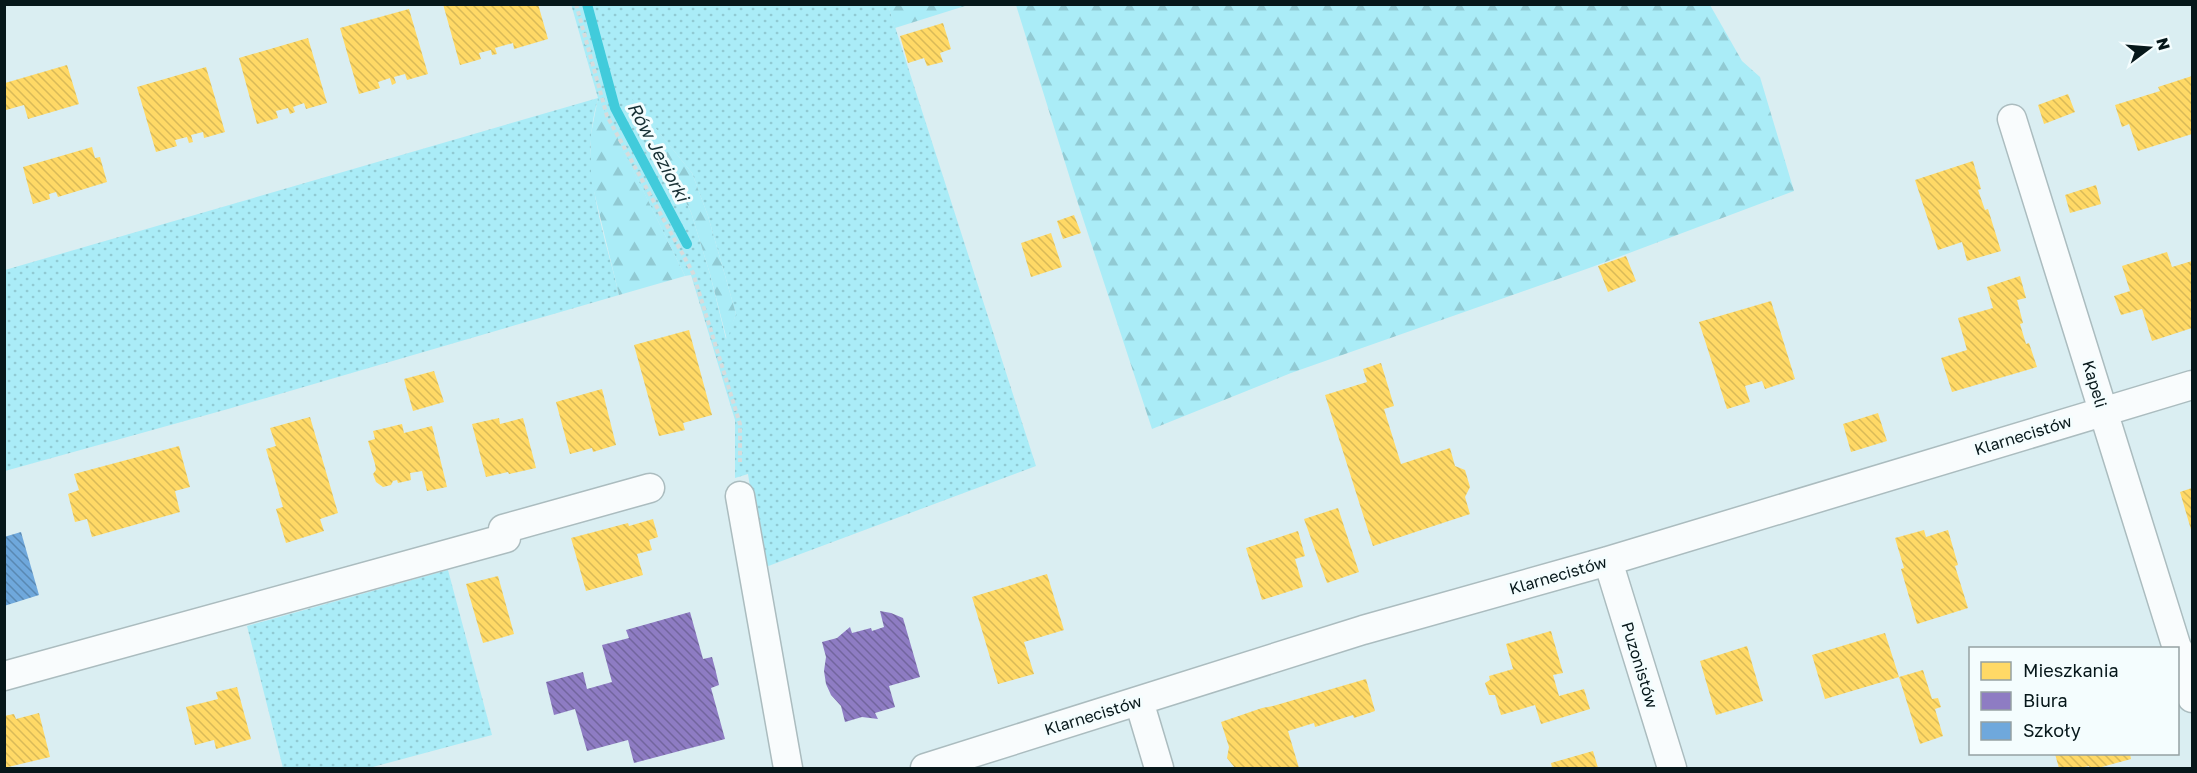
<svg xmlns="http://www.w3.org/2000/svg" width="2197" height="773" font-family="'Golos Text',sans-serif">
	<style>
		.grass { fill: url(#grass-dots); fill-rule: evenodd }
		.forest { fill: url(#forest-firs) }
		.homes { fill: url(#homes-back-hatch) }
		.offices { fill: url(#offices-back-hatch) }
		.schools { fill: url(#schools-back-hatch) }
		.lines { fill: none; stroke-linecap: round; stroke-linejoin: round }
		.stream { stroke: #41cbdb; stroke-width: 10 }
		.minor-casing { stroke: #abbcbf; stroke-width: 31 }
		.path { stroke: #d6dcdd; stroke-width: 4; stroke-dasharray: 4.5 3; stroke-linecap: butt }
		.minor { stroke: #f9fcfd; stroke-width: 28 }
		.labels { text-anchor: middle; stroke-width: 6; stroke-linejoin: round; paint-order: stroke }
		.street-label { font-size: 16px; fill: #06171a; stroke: #f4fdfe }
		.water-label { font-size: 18px; font-style: italic; fill: #173034; stroke: #f4fdfe }
	</style>
	<defs>
		<pattern id="grass-dots" width="8" height="8" patternUnits="userSpaceOnUse" patternTransform="scale(1.5)"><rect width="8" height="8" fill="#aaecf7"/><path d="M2 2h.1M6 6h.1" fill="none" stroke="#91cad3" stroke-width="1.8" stroke-linecap="round"/></pattern>
		<pattern id="forest-firs" width="22" height="20" patternUnits="userSpaceOnUse" patternTransform="scale(1.5)"><rect width="22" height="20" fill="#aaecf7"/><path d="M5 1l3.5 6h-7zM16 11l3.5 6h-7z" fill="#91cad3"/></pattern>
		<pattern id="homes-back-hatch" width="6" height="6" patternUnits="userSpaceOnUse" patternTransform="scale(1.5)"><rect width="6" height="6" fill="#ffd966"/><path d="M-1 5l2 2M0 0l6 6M5-1l2 2" fill="none" stroke="#d9ba58"/></pattern>
		<pattern id="offices-back-hatch" width="6" height="6" patternUnits="userSpaceOnUse" patternTransform="scale(1.5)"><rect width="6" height="6" fill="#8e7cc3"/><path d="M-1 5l2 2M0 0l6 6M5-1l2 2" fill="none" stroke="#72659e"/></pattern>
		<pattern id="schools-back-hatch" width="6" height="6" patternUnits="userSpaceOnUse" patternTransform="scale(1.5)"><rect width="6" height="6" fill="#6fa8dc"/><path d="M-1 5l2 2M0 0l6 6M5-1l2 2" fill="none" stroke="#5988b2"/></pattern>
	</defs>
	<rect width="100%" height="100%" fill="#daeef2"/>
	<!-- grass -->
	<path class="grass" d="M 571,4 L 888,5 L 1036,466 L 763,568 L 748,474 L 735,478 L 735,420 L 691,275 L 685,276 L 598,99 C 578,165 604,231 619,295 L 228,409 L 5,471 L 5,270 L 598,98 ZM 634,102 L 692,173 L 708,216 L 736,314 L 726,339 L 710,274 L 691,212 Z
		M 448,570 L 492,735 L 369,768 L 283,768 L 247,626 Z"/>
	<!-- forest -->
	<path class="forest" d="M 888,5 L 888,4 L 968,5 L 895,28 Z
		M 1016,5 L 1710,5 L 1742,61 L 1760,77 L 1794,191 L 1592,267 L 1291,373 L 1152,429 L 1073,188 Z
		M 598,98 L 685,276 L 619,295 L 591,179 L 591,134 Z
		M 632,99 L 692,173 L 708,216 L 736,314 L 727,340 L 710,274 L 691,212 Z"/>
	<!-- homes -->
	<path class="homes" d="M 443,4 L 538,4 L 548,39 L 514,49 L 513,43 L 495,48 L 497,54 L 492,55 L 491,50 L 479,53 L 481,59 L 460,65 Z
		M 409,9 L 428,74 L 407,80 L 405,74 L 394,77 L 396,83 L 392,85 L 390,78 L 378,82 L 380,88 L 359,94 L 340,28 Z
		M 943,23 L 951,49 L 940,53 L 943,62 L 927,66 L 924,58 L 908,63 L 900,36 Z
		M 308,38 L 327,103 L 306,109 L 304,103 L 293,107 L 295,112 L 290,114 L 288,108 L 276,111 L 278,118 L 257,124 L 239,58 Z
		M 67,65 L 79,104 L 28,119 L 24,105 L 6,110 L 5,83 Z
		M 206,67 L 225,132 L 204,138 L 203,132 L 191,135 L 193,142 L 189,143 L 187,137 L 175,140 L 177,146 L 156,152 L 137,87 Z
		M 2192,76 L 2192,134 L 2138,151 L 2129,124 L 2122,127 L 2115,105 L 2160,91 L 2158,87 Z
		M 2068,94 L 2075,112 L 2044,124 L 2038,105 Z
		M 92,147 L 95,158 L 100,157 L 107,182 L 58,197 L 56,192 L 49,194 L 50,199 L 33,204 L 23,167 Z
		M 1973,161 L 1981,189 L 1978,190 L 1985,210 L 1988,209 L 2001,251 L 1967,261 L 1962,242 L 1938,250 L 1915,180 Z
		M 2096,185 L 2101,204 L 2070,213 L 2065,195 Z
		M 1074,215 L 1081,233 L 1063,239 L 1057,221 Z
		M 1051,233 L 1062,267 L 1031,277 L 1021,243 Z
		M 2167,252 L 2172,267 L 2192,261 L 2192,328 L 2152,341 L 2142,309 L 2121,315 L 2114,296 L 2130,291 L 2122,266 Z
		M 1626,256 L 1636,281 L 1608,292 L 1598,266 Z
		M 2020,276 L 2026,298 L 2017,300 L 2023,323 L 2020,324 L 2026,344 L 2029,343 L 2037,367 L 1952,392 L 1941,358 L 1967,350 L 1958,318 L 1993,308 L 1987,287 Z
		M 1771,301 L 1795,379 L 1765,389 L 1762,381 L 1745,386 L 1750,402 L 1727,409 L 1699,322 Z
		M 689,330 L 712,415 L 683,423 L 685,430 L 659,436 L 634,345 Z
		M 1381,363 L 1394,406 L 1384,409 L 1401,464 L 1450,448 L 1455,466 L 1465,470 L 1470,487 L 1465,497 L 1470,514 L 1373,546 L 1325,395 L 1367,382 L 1363,369 Z
		M 434,371 L 444,402 L 413,411 L 404,379 Z
		M 602,389 L 616,445 L 593,452 L 592,448 L 570,454 L 556,402 Z
		M 1878,413 L 1887,441 L 1851,452 L 1843,424 Z
		M 310,417 L 338,513 L 320,519 L 324,531 L 286,543 L 276,509 L 283,507 L 266,449 L 276,446 L 270,428 Z
		M 499,418 L 500,424 L 523,418 L 536,468 L 509,474 L 508,472 L 486,477 L 472,424 Z
		M 402,424 L 404,433 L 432,426 L 447,487 L 427,491 L 422,471 L 410,473 L 411,480 L 398,483 L 397,480 L 393,481 L 391,485 L 383,487 L 376,482 L 373,474 L 376,470 L 375,464 L 368,441 L 375,439 L 373,431 Z
		M 179,446 L 190,487 L 175,491 L 180,512 L 92,537 L 87,519 L 75,522 L 68,494 L 79,490 L 74,474 Z
		M 2192,488 L 2192,533 L 2180,492 Z
		M 1338,508 L 1359,572 L 1327,583 L 1304,519 Z
		M 653,519 L 658,537 L 649,540 L 652,550 L 637,554 L 643,575 L 586,591 L 571,538 L 628,523 L 629,526 Z
		M 1924,530 L 1926,537 L 1948,530 L 1958,565 L 1955,566 L 1968,608 L 1917,624 L 1901,569 L 1904,568 L 1895,538 Z
		M 1298,531 L 1305,556 L 1295,559 L 1303,587 L 1262,600 L 1246,548 Z
		M 1047,574 L 1064,630 L 1024,642 L 1034,674 L 998,684 L 972,597 Z
		M 498,576 L 514,634 L 483,643 L 466,584 Z
		M 1551,631 L 1563,673 L 1553,675 L 1559,696 L 1584,689 L 1590,709 L 1541,724 L 1535,705 L 1501,715 L 1495,695 L 1489,695 L 1485,683 L 1490,680 L 1489,676 L 1513,669 L 1506,644 Z
		M 1885,633 L 1899,677 L 1825,699 L 1812,655 Z
		M 1747,646 L 1763,701 L 1716,715 L 1700,661 Z
		M 1923,670 L 1932,699 L 1938,698 L 1941,707 L 1935,709 L 1943,736 L 1920,744 L 1899,677 Z
		M 1366,679 L 1375,711 L 1354,718 L 1353,715 L 1315,727 L 1314,723 L 1288,731 L 1299,768 L 1235,768 L 1227,758 L 1229,747 L 1221,722 L 1262,708 L 1273,706 Z
		M 237,687 L 251,739 L 216,749 L 214,740 L 195,745 L 186,707 L 218,699 L 216,692 Z
		M 39,713 L 50,757 L 4,768 L 4,716 L 14,714 L 16,719 Z
		M 1593,751 L 1598,768 L 1552,768 L 1551,763 Z
		M 2055,754 L 2130,754 L 2131,759 L 2098,768 L 2090,768 L 2089,766 L 2079,768 L 2059,768 Z"/>
	<!-- offices -->
	<path class="offices" d="M 880,611 L 891,613 L 903,618 L 920,677 L 889,686 L 895,707 L 875,713 L 878,719 L 862,717 L 845,722 L 841,706 L 831,695 L 826,684 L 824,671 L 826,657 L 822,642 L 837,638 L 850,627 L 852,633 L 871,628 L 872,631 L 884,627 Z
		M 690,612 L 703,659 L 712,657 L 715,668 L 719,685 L 711,688 L 725,739 L 634,763 L 628,740 L 587,751 L 575,709 L 554,715 L 546,682 L 583,672 L 587,689 L 612,682 L 602,645 L 629,638 L 626,630 Z"/>
	<!-- schools -->
	<path class="schools" d="M 21,532 L 39,595 L 4,606 L 4,537 Z"/>
	<g class="lines">
		<!-- stream -->
		<path class="stream" d="M 587,4 L 615,108 L 687,244"/>
		<!-- minor casing -->
		<g class="minor-casing">
			<path id="minor" d="M 2012,119 L 2177,648
				M 740,496 L 788,768
				M 1608,561 L 1672,768
				M 2178,649 L 2192,698
				M 4,676 L 506,538 L 503,529 L 650,488
				M 1139,701 L 1159,768
				M 925,768 L 1363,630 L 1608,561 L 2192,385"/>
		</g>
		<!-- path -->
		<path class="path" d="M 576,4 L 607,116 L 693,273 L 740,424 L 740,462"/>
		<!-- minor -->
		<use href="#minor" class="minor"/>
	</g>
	<g class="labels">
		<!-- street labels -->
		<g class="street-label">
			<text transform="translate(2095 384) rotate(73)" y="6">Kapeli</text>
			<text transform="translate(2023 435) rotate(-17)" y="6">Klarnecistów</text>
			<text transform="translate(1558 575) rotate(-16)" y="6">Klarnecistów</text>
			<text transform="translate(1640 665) rotate(73)" y="6">Puzonistów</text>
			<text transform="translate(1093 715) rotate(-17)" y="6">Klarnecistów</text>
		</g>
		<!-- water labels -->
		<g class="water-label">
			<text transform="translate(658 152) rotate(62)" y="6">Rów Jeziorki</text>
		</g>
	</g>
	<!-- border -->
	<rect width="2197" height="773" fill="none" stroke="#06171a" stroke-width="12"/>
	<!-- legend -->
	<rect x="1969" y="647" width="210" height="108" fill="#f4fdfe" stroke="#95a1a3" stroke-width="1.5"/>
	<rect x="1981" y="662" width="30" height="18" fill="#ffd966" stroke="#95a1a3" stroke-width="1.5"/>
	<text x="2023" y="677" font-size="18" fill="#06171a">Mieszkania</text>
	<rect x="1981" y="692" width="30" height="18" fill="#8e7cc3" stroke="#95a1a3" stroke-width="1.5"/>
	<text x="2023" y="707" font-size="18" fill="#06171a">Biura</text>
	<rect x="1981" y="722" width="30" height="18" fill="#6fa8dc" stroke="#95a1a3" stroke-width="1.5"/>
	<text x="2023" y="737" font-size="18" fill="#06171a">Szkoły</text>
	<!-- north arrow -->
	<g transform="translate(2149 48) rotate(74)" stroke="#f4fdfe" stroke-width="4.5" paint-order="stroke">
	<path d="M0-4.5L10 22L0 15L-10 22Z" fill="#06171a"/>
	<text y="-9" font-size="16" font-weight="bold" text-anchor="middle" fill="#06171a">N</text>
	</g>
</svg>
